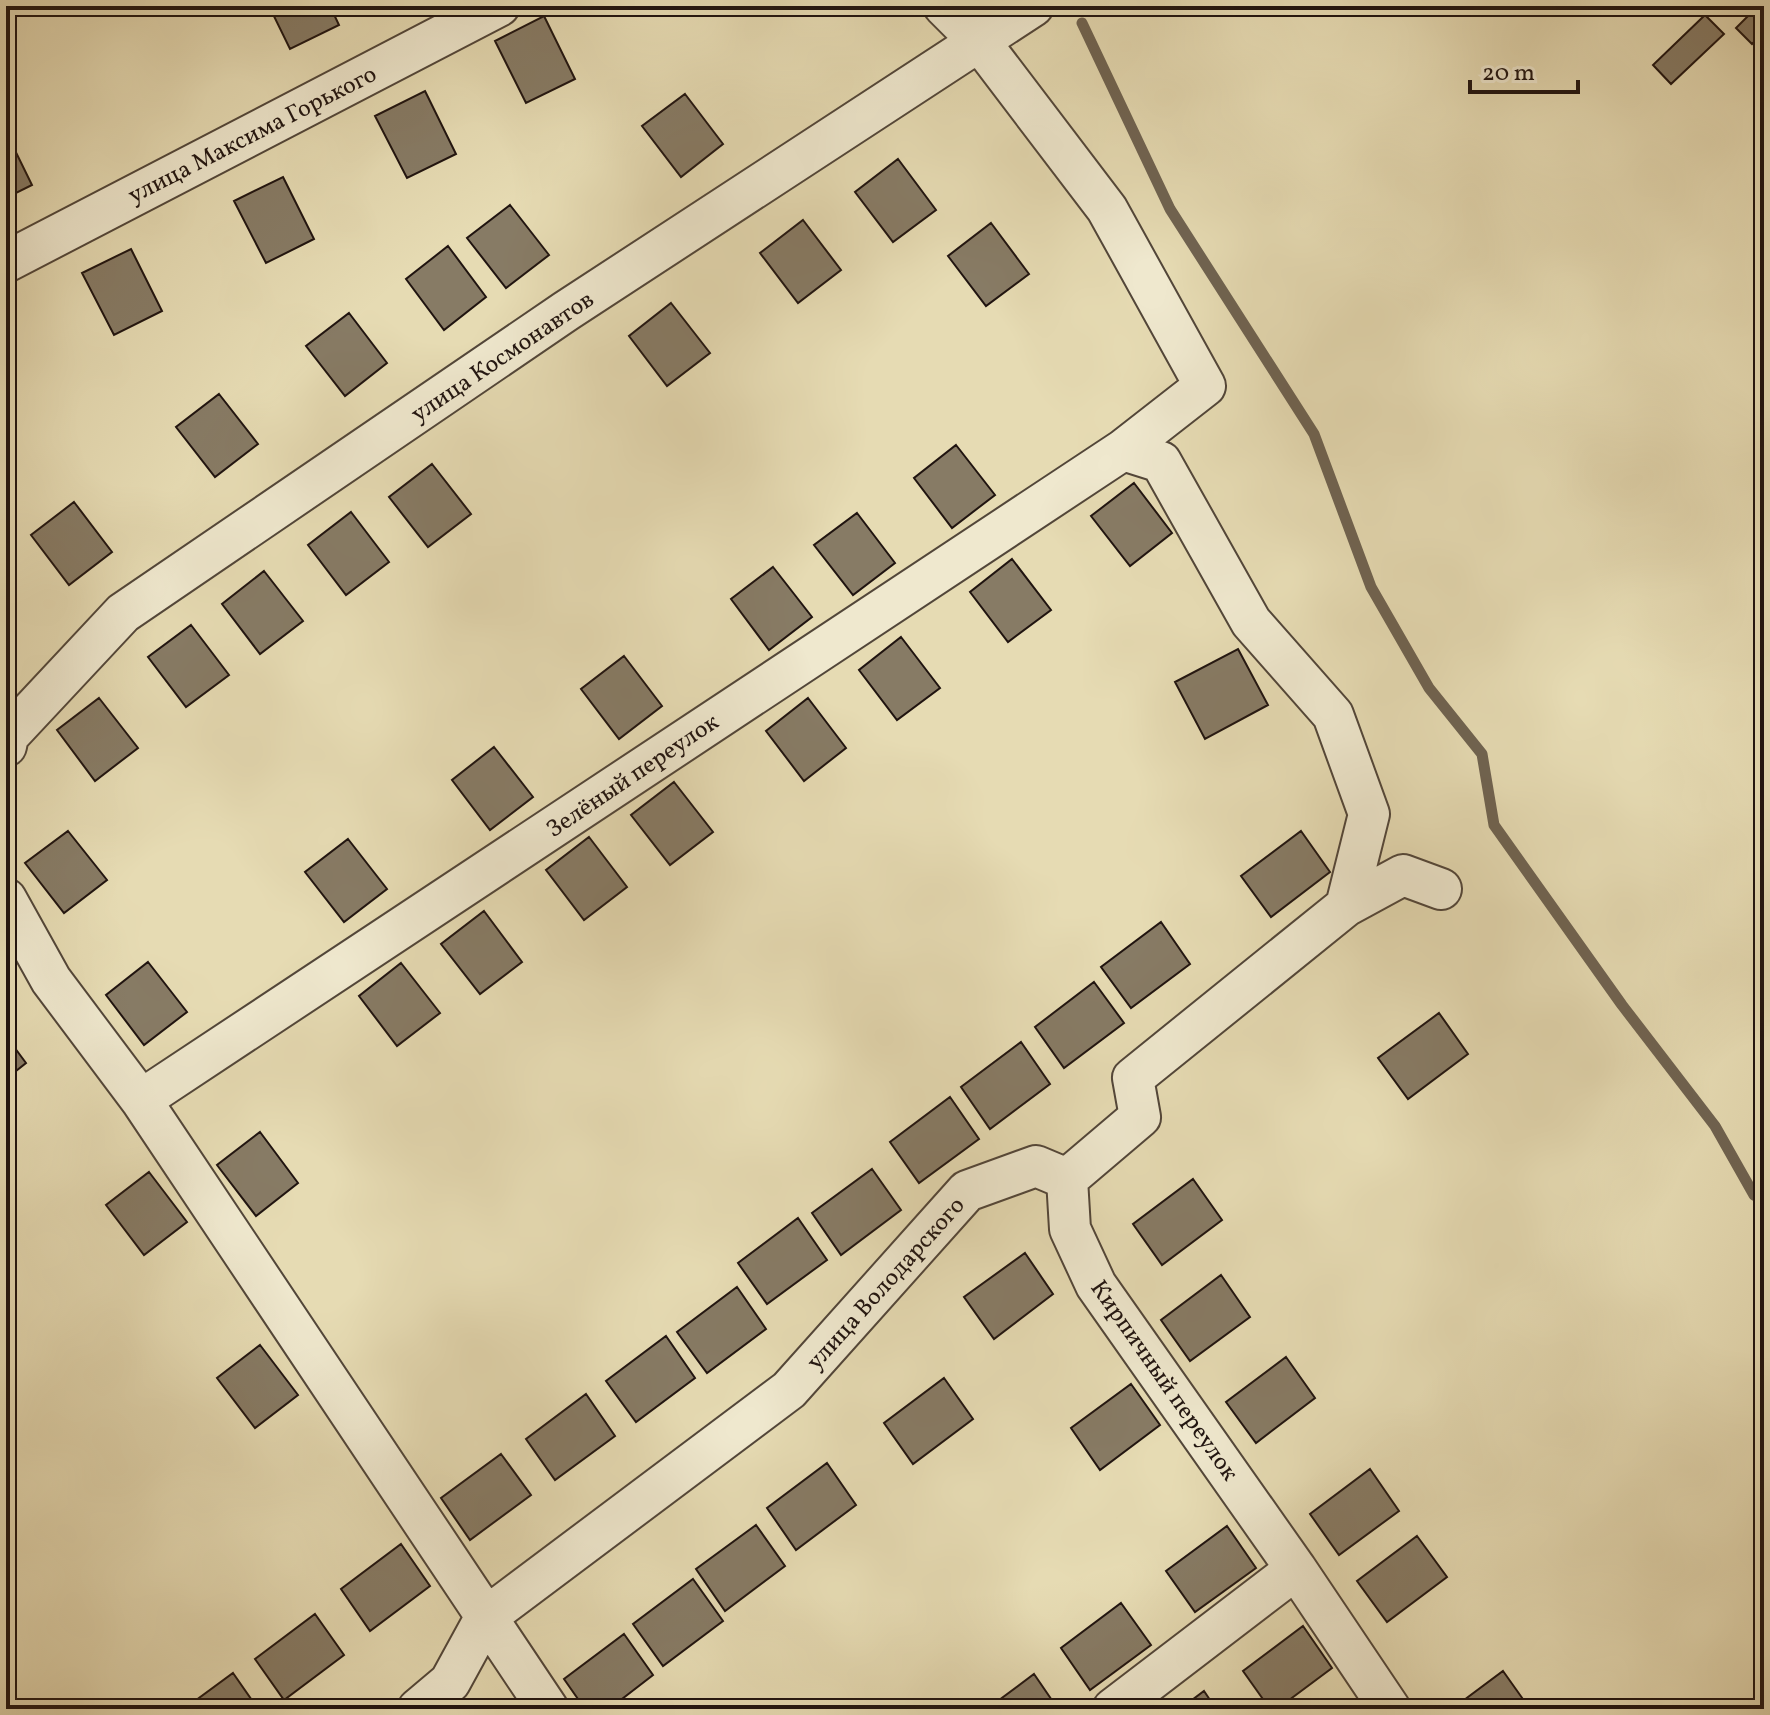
<svg xmlns="http://www.w3.org/2000/svg" width="1770" height="1715" font-family="Vollkorn,serif">
	<style>
		.lines { fill: none; stroke-linecap: round; stroke-linejoin: round }
		.stream { stroke: #6f6351; stroke-width: 11 }
		.building { fill: #877b65; stroke: #201410; stroke-width: 2 }
		.street-casing { stroke: #524639; stroke-width: 44 }
		.street { stroke: #efe8ce; stroke-width: 40 }
		.labels { text-anchor: middle; stroke-width: 7; stroke-linejoin: round; paint-order: stroke }
		.street-label { font-size: 24px; fill: #201410; stroke: #efe8ce }
	</style>
	<rect width="100%" height="100%" fill="#e6dbb3"/>
	<filter id="stains"><feTurbulence type="fractalNoise" baseFrequency=".0025" numOctaves="4"/><feColorMatrix values="0 0 0 0 .2 0 0 0 0 .09 0 0 0 0 .02 0 0 0 .5 -.17"/></filter>
	<radialGradient id="worn" r=".72"><stop offset=".6" stop-color="#630" stop-opacity="0"/><stop offset="1" stop-color="#630" stop-opacity=".3"/></radialGradient>
	<g class="lines">
		<!-- stream -->
		<path class="stream" d="M 1082,23 L 1170,209 L 1314,434 L 1371,587 L 1429,688 L 1482,754 L 1494,825 L 1622,1005 L 1715,1126 L 1754,1195 L 1764,1200"/>
	</g>
	<!-- building -->
	<path class="building" d="M 269,6 L 330,6 L 339,25 L 290,49 Z
		M 1758,6 L 1764,6 L 1764,32 L 1752,44 L 1736,28 Z
		M 1705,15 L 1724,34 L 1671,84 L 1653,65 Z
		M 544,16 L 575,79 L 526,103 L 495,41 Z
		M 425,91 L 456,154 L 407,178 L 375,116 Z
		M 685,94 L 723,144 L 681,177 L 642,126 Z
		M 6,132 L 32,185 L 6,198 Z
		M 898,159 L 936,210 L 893,242 L 855,192 Z
		M 283,177 L 314,239 L 266,263 L 234,201 Z
		M 510,205 L 549,255 L 506,288 L 467,238 Z
		M 803,220 L 841,270 L 798,303 L 760,253 Z
		M 991,223 L 1029,274 L 986,306 L 948,256 Z
		M 448,246 L 486,297 L 444,330 L 406,279 Z
		M 131,249 L 162,311 L 114,335 L 82,273 Z
		M 671,303 L 710,353 L 667,386 L 629,336 Z
		M 349,313 L 387,363 L 345,396 L 306,346 Z
		M 219,394 L 258,444 L 215,477 L 176,427 Z
		M 956,445 L 995,495 L 952,528 L 914,478 Z
		M 432,464 L 471,514 L 428,547 L 389,497 Z
		M 1134,483 L 1172,533 L 1130,566 L 1091,516 Z
		M 74,502 L 112,552 L 69,585 L 31,535 Z
		M 351,512 L 389,562 L 346,595 L 308,545 Z
		M 857,513 L 895,563 L 853,595 L 814,545 Z
		M 1012,559 L 1051,610 L 1008,642 L 970,592 Z
		M 773,567 L 812,617 L 769,650 L 731,599 Z
		M 264,571 L 303,621 L 260,654 L 222,604 Z
		M 191,625 L 229,675 L 186,707 L 148,657 Z
		M 901,637 L 940,688 L 897,720 L 859,670 Z
		M 1238,649 L 1268,705 L 1205,739 L 1175,682 Z
		M 624,656 L 662,706 L 619,739 L 581,689 Z
		M 99,698 L 138,748 L 95,781 L 57,730 Z
		M 808,698 L 846,748 L 804,781 L 766,731 Z
		M 494,747 L 533,797 L 490,830 L 452,780 Z
		M 674,782 L 713,832 L 670,865 L 631,815 Z
		M 68,831 L 107,880 L 64,913 L 25,863 Z
		M 1301,831 L 1330,872 L 1271,917 L 1241,876 Z
		M 589,837 L 627,887 L 584,920 L 546,870 Z
		M 348,839 L 387,889 L 344,922 L 305,872 Z
		M 484,911 L 522,962 L 480,994 L 441,944 Z
		M 1161,922 L 1190,964 L 1131,1008 L 1101,967 Z
		M 148,962 L 187,1012 L 144,1045 L 106,995 Z
		M 401,963 L 440,1013 L 397,1046 L 359,996 Z
		M 1094,982 L 1124,1023 L 1064,1068 L 1035,1027 Z
		M 1439,1013 L 1468,1054 L 1408,1099 L 1378,1058 Z
		M 6,1036 L 26,1063 L 6,1079 Z
		M 1021,1042 L 1050,1084 L 990,1129 L 961,1087 Z
		M 950,1097 L 979,1139 L 919,1183 L 890,1142 Z
		M 260,1132 L 298,1183 L 256,1216 L 217,1165 Z
		M 872,1169 L 901,1210 L 841,1255 L 812,1213 Z
		M 149,1172 L 187,1222 L 144,1255 L 106,1205 Z
		M 1193,1179 L 1222,1220 L 1162,1265 L 1133,1224 Z
		M 798,1218 L 827,1260 L 767,1304 L 738,1263 Z
		M 1025,1253 L 1053,1294 L 994,1339 L 964,1297 Z
		M 1221,1275 L 1250,1317 L 1190,1361 L 1161,1320 Z
		M 737,1287 L 766,1329 L 707,1373 L 677,1332 Z
		M 666,1336 L 695,1378 L 636,1422 L 606,1381 Z
		M 260,1345 L 298,1395 L 255,1428 L 217,1378 Z
		M 1286,1357 L 1315,1398 L 1256,1443 L 1226,1402 Z
		M 944,1378 L 973,1419 L 913,1464 L 884,1423 Z
		M 1131,1384 L 1160,1425 L 1100,1470 L 1071,1428 Z
		M 586,1394 L 615,1436 L 555,1480 L 526,1439 Z
		M 501,1454 L 531,1495 L 470,1540 L 441,1498 Z
		M 827,1463 L 856,1505 L 796,1550 L 767,1508 Z
		M 1370,1469 L 1399,1511 L 1339,1555 L 1310,1514 Z
		M 756,1525 L 785,1566 L 725,1611 L 696,1569 Z
		M 1227,1526 L 1256,1568 L 1195,1612 L 1166,1571 Z
		M 1417,1536 L 1447,1577 L 1387,1622 L 1357,1581 Z
		M 401,1544 L 430,1586 L 370,1631 L 341,1589 Z
		M 693,1579 L 723,1621 L 663,1666 L 633,1624 Z
		M 1121,1603 L 1151,1645 L 1090,1690 L 1061,1648 Z
		M 315,1614 L 344,1655 L 284,1700 L 255,1659 Z
		M 1303,1626 L 1332,1668 L 1277,1709 L 1270,1709 L 1243,1671 Z
		M 624,1634 L 653,1675 L 609,1709 L 585,1709 L 564,1679 Z
		M 1503,1671 L 1530,1709 L 1452,1709 Z
		M 233,1673 L 258,1709 L 184,1709 Z
		M 1034,1674 L 1058,1709 L 987,1709 Z
		M 1204,1691 L 1216,1709 L 1180,1709 Z"/>
	<g class="lines">
		<!-- street casing -->
		<g class="street-casing">
			<path id="street" d="M 944,6 L 980,42 L 1107,209 L 1205,386 L 1123,450 L 1161,462 L 1251,622 L 1333,715 L 1369,814 L 1346,906 L 1403,875 L 1441,889
				M 6,262 L 499,6
				M 6,746 L 8,736 L 123,613 L 566,311 L 1033,6
				M 6,899 L 51,980 L 141,1100 L 548,1709
				M 141,1100 L 1123,450
				M 1067,1179 L 1070,1229 L 1096,1285 L 1296,1569 L 1390,1709
				M 418,1709 L 450,1682 L 485,1618 L 789,1390 L 967,1191 L 1036,1166 L 1067,1179 L 1140,1117 L 1133,1078 L 1346,906
				M 1113,1709 L 1296,1569"/>
		</g>
		<!-- street -->
		<use href="#street" class="street"/>
	</g>
	<g class="labels">
		<!-- street labels -->
		<g class="street-label">
			<text transform="translate(252 134) rotate(-27)" y="8">улица Максима Горького</text>
			<text transform="translate(502 356) rotate(-34)" y="8">улица Космонавтов</text>
			<text transform="translate(632 775) rotate(-34)" y="8">Зелёный переулок</text>
			<text transform="translate(885 1283) rotate(-48)" y="8">улица Володарского</text>
			<text transform="translate(1165 1380) rotate(55)" y="8">Кирпичный переулок</text>
		</g>
	</g>
	<!-- margin -->
	<rect width="1770" height="1715" fill="none" stroke="#e6dbb3" stroke-width="32"/>
	<rect x="8" y="8" width="1754" height="1699" fill="none" stroke="#201410" stroke-width="4"/>
	<rect x="16" y="16" width="1738" height="1683" fill="none" stroke="#201410" stroke-width="2"/>
	<!-- scale -->
	<path d="M1470 80v12h108v-12" fill="none" stroke="#201410" stroke-width="4"/>
	<text x="1482" y="80" font-size="24" fill="#201410" stroke="#efe8ce" stroke-width="6" paint-order="stroke">20 m</text>
	<rect width="100%" height="100%" filter="url(#stains)"/>
	<rect width="100%" height="100%" fill="url(#worn)"/>
</svg>
